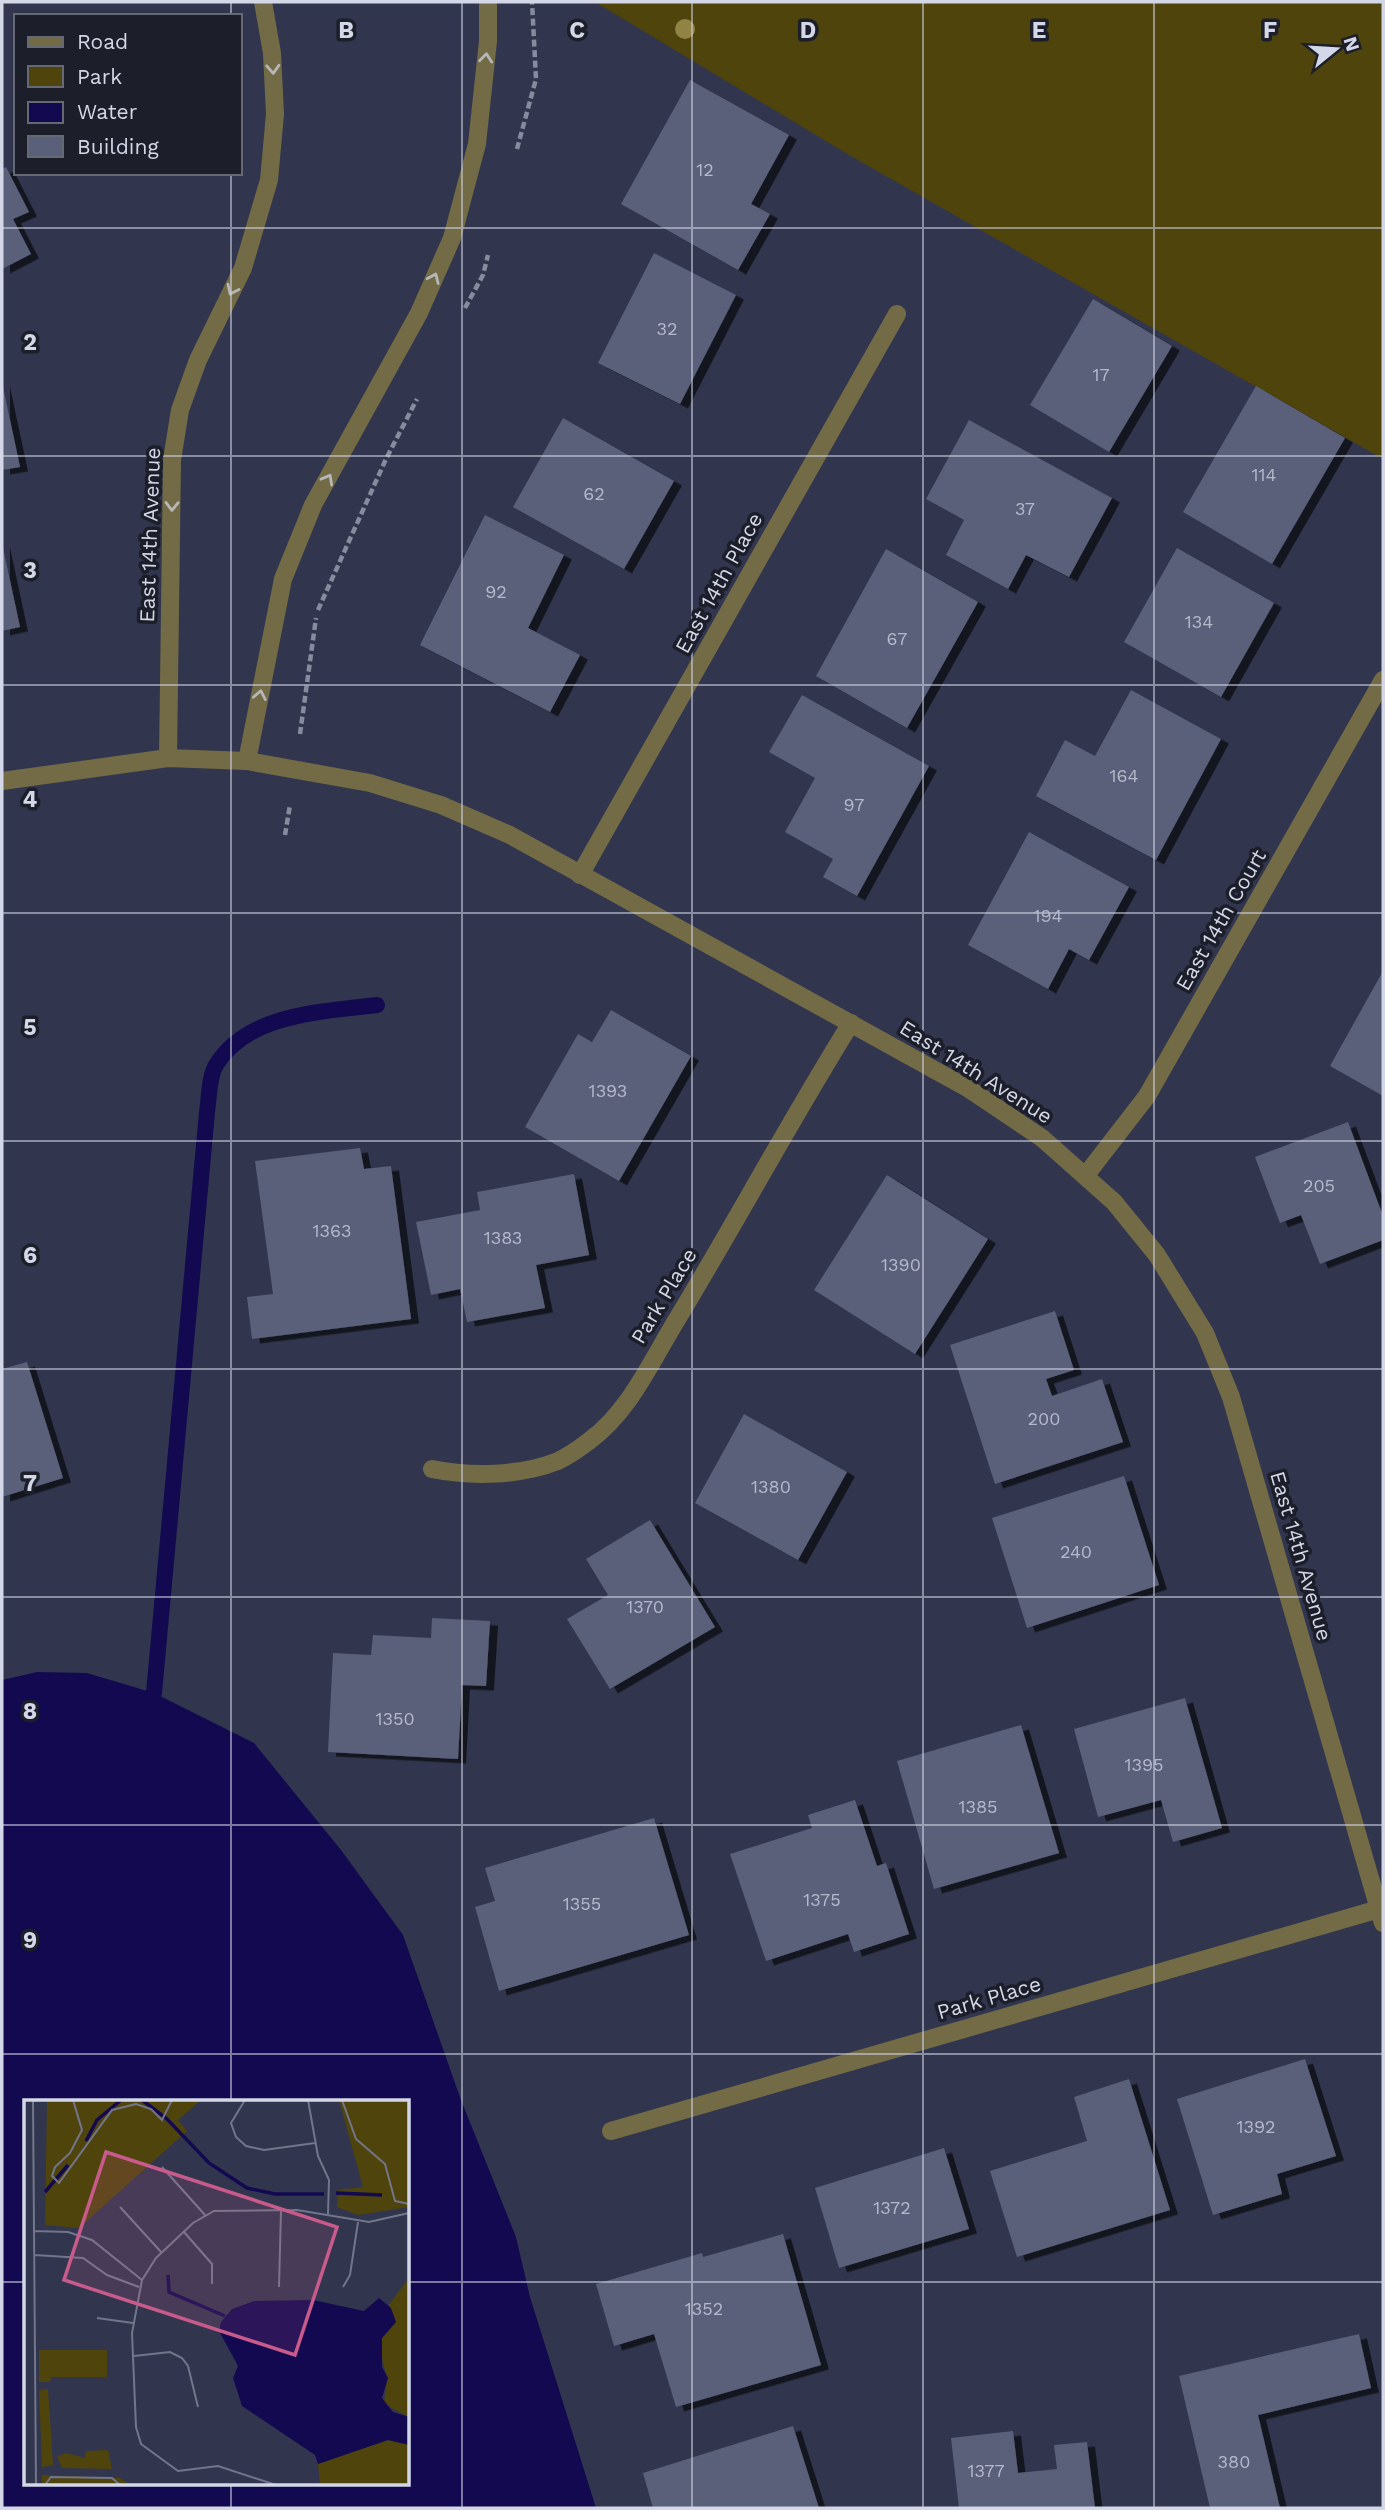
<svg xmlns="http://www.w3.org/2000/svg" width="1385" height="2510" font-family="'Work Sans',sans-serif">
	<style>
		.green { fill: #50440d }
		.water { fill: #120951; fill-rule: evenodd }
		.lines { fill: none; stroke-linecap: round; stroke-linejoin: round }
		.stream { stroke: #120951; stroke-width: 16 }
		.building { fill: #5a5f7a; filter: url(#shadow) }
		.path { stroke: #868b9e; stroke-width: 4.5; stroke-dasharray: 7 3.5; stroke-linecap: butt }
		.minor { stroke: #736b46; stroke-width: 18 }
		.tree { fill: #918343 }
		.oneway { stroke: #b6b7b7 }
		.grid { fill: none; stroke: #d3d7e7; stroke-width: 2; stroke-opacity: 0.55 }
		.labels { text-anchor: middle; stroke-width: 7; stroke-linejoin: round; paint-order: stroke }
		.number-label { font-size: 18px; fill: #b5b9cc }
		.street-label { font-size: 21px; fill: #d3d7e7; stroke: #1c1e29 }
		.inset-river { fill: none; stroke: #120951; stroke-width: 3.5 }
		.inset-road { fill: none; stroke: #72768b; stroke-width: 2 }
		.view { fill: #c85b8c; fill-opacity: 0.15; stroke: #c85b8c; stroke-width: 3.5 }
		.inset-edge { fill: none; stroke: #d3d7e7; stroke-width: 3.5 }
		.grid-label { font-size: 23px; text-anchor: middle; font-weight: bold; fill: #d3d7e7; stroke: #1c1e29; stroke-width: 7; stroke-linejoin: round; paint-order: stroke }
	</style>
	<defs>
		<filter id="shadow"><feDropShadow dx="8" dy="4.5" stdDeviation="0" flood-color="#0009"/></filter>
	</defs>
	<rect width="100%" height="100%" fill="#31364e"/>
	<!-- green -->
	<path class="green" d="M 595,2 L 1383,2 L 1383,459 L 849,155 Z"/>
	<!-- water -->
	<path class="water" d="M 37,1672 L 87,1673 L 154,1693 L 254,1743 L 341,1850 L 403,1935 L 461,2100 L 516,2237 L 530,2297 L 596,2508 L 2,2508 L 2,1680 ZM 26,2102 L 408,2102 L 408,2484 L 26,2484 Z"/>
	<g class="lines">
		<!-- stream -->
		<path class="stream" d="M 154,1693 L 207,1112 C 209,1099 209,1076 216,1065 C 248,1013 323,1012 377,1005"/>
	</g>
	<!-- building -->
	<path class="building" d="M 690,80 L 789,135 L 751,204 L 770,214 L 738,270 L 621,204 Z
		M 6,167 L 29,212 L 13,219 L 31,254 L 2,269 L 2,169 Z
		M 654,253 L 736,295 L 680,404 L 598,363 Z
		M 1093,299 L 1172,346 L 1109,452 L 1030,405 Z
		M 2,382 L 20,467 L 2,470 Z
		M 1256,386 L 1345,438 L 1272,564 L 1183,512 Z
		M 563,418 L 674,481 L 624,569 L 513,507 Z
		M 969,420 L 1112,498 L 1069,577 L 1026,555 L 1008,589 L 946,555 L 964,520 L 926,499 Z
		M 485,515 L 564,555 L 528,628 L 580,655 L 550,712 L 420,645 Z
		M 2,543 L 20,627 L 2,631 Z
		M 1177,548 L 1274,603 L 1221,697 L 1124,642 Z
		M 886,549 L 978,602 L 907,728 L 816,676 Z
		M 1131,690 L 1221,739 L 1156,860 L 1036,796 L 1065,740 L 1095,756 Z
		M 802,695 L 929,766 L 857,896 L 823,877 L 833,859 L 785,832 L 815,778 L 769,752 Z
		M 1029,832 L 1129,887 L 1089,960 L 1069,949 L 1048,989 L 968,945 Z
		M 1383,971 L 1383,1096 L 1330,1066 Z
		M 611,1010 L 691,1056 L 619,1181 L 525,1127 L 578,1034 L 592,1042 Z
		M 1348,1122 L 1383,1216 L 1383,1240 L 1320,1264 L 1301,1215 L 1280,1223 L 1255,1157 Z
		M 360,1148 L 364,1169 L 391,1166 L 411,1319 L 252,1339 L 247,1297 L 273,1294 L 255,1161 Z
		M 574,1174 L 589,1255 L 536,1265 L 545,1308 L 467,1322 L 460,1289 L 431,1295 L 416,1222 L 480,1210 L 477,1192 Z
		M 887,1175 L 988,1239 L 915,1354 L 814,1290 Z
		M 1055,1311 L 1074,1370 L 1046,1379 L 1052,1396 L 1102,1379 L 1123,1442 L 995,1484 L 950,1345 Z
		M 27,1362 L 63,1478 L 2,1497 L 2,1369 Z
		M 744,1414 L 847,1472 L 798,1560 L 695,1503 Z
		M 1124,1476 L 1159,1585 L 1027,1628 L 992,1518 Z
		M 650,1520 L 715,1627 L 610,1689 L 567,1619 L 608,1595 L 586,1559 Z
		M 432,1618 L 490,1621 L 486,1686 L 462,1685 L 458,1759 L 328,1752 L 333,1653 L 371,1655 L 373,1635 L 431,1638 Z
		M 1185,1698 L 1222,1828 L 1173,1842 L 1161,1800 L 1098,1817 L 1074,1729 Z
		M 1021,1725 L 1059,1853 L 934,1889 L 897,1761 Z
		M 855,1800 L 877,1866 L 886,1863 L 909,1934 L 854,1952 L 848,1934 L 766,1961 L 730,1854 L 812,1828 L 808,1815 Z
		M 654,1818 L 689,1935 L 499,1991 L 475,1907 L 495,1901 L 485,1868 Z
		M 1305,2059 L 1336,2156 L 1277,2174 L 1282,2194 L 1213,2215 L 1177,2099 Z
		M 1129,2079 L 1170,2210 L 1017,2257 L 990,2171 L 1087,2141 L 1074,2097 Z
		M 944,2148 L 969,2229 L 839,2268 L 815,2188 Z
		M 783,2234 L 821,2365 L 676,2407 L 654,2334 L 614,2346 L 596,2284 L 702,2253 L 703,2257 Z
		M 1359,2334 L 1371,2388 L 1258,2415 L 1280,2508 L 1210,2508 L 1179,2376 Z
		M 793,2426 L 819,2508 L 653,2508 L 643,2473 Z
		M 1013,2431 L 1018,2473 L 1057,2469 L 1054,2445 L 1087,2442 L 1095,2508 L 959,2508 L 951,2438 Z"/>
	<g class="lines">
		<!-- path -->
		<path class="path" d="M 517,149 L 536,79 L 532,2
			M 465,308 L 483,275 L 488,255
			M 318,610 L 386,459 L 417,399
			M 300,734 L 316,618
			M 285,835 L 290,805"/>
		<!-- minor -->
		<path class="minor" d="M 168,758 L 172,460 L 180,410 L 198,360 L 243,268 L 269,180 L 275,114 L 272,53 L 263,2
			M 247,761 L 283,579 L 313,505 L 419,313 L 452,238 L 477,144 L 488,41 L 488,2
			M 2,781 L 168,758 L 247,761 L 370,783 L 441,805 L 510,835 L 969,1089 L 1042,1138 L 1114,1202 L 1157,1255 L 1205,1333 L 1231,1397 L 1383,1923
			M 580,875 L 897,314
			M 1086,1175 L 1147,1096 L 1383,680
			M 432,1469 C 471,1477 520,1476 558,1461 C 568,1456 580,1448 589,1441 C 629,1412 651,1362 676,1321 C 736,1222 790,1121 851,1023
			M 611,2131 L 1379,1909"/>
	</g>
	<!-- trees -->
	<circle class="tree" cx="685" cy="29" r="10"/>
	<!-- one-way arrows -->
	<defs><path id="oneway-chevron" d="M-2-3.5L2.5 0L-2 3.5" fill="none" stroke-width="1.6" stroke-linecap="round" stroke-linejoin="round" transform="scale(1.75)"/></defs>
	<g class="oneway">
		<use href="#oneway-chevron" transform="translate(486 58) rotate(-84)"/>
		<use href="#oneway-chevron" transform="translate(273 69) rotate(87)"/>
		<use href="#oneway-chevron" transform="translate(434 278) rotate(-66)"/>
		<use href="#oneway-chevron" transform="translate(232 290) rotate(116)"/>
		<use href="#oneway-chevron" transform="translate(328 479) rotate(-61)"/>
		<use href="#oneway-chevron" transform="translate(172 506) rotate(91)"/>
		<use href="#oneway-chevron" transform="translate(260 695) rotate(-79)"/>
	</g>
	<!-- grid -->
	<path class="grid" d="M 231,2 L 231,16M 462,2 L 462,2508M 692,2 L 692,2508M 923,2 L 923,2508M 1154,2 L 1154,2508M 231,173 L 231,2102M 2,228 L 1383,228M 2,456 L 1383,456M 2,685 L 1383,685M 2,913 L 1383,913M 2,1141 L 1383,1141M 2,1369 L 1383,1369M 2,1597 L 1383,1597M 2,1825 L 1383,1825M 2,2054 L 1383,2054M 2,2282 L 26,2282M 408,2282 L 1383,2282M 231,2484 L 231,2508"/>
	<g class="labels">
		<!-- number labels -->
		<g class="number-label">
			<text x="705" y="176">12</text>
			<text x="667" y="335">32</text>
			<text x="1101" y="381">17</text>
			<text x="1264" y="481">114</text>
			<text x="594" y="500">62</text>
			<text x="1025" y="515">37</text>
			<text x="496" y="598">92</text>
			<text x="1199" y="628">134</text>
			<text x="897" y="645">67</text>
			<text x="1124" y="782">164</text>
			<text x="854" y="811">97</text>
			<text x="1048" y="922">194</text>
			<text x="608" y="1097">1393</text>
			<text x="1319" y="1192">205</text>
			<text x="332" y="1237">1363</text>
			<text x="503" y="1244">1383</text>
			<text x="901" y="1271">1390</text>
			<text x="1044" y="1425">200</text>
			<text x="771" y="1493">1380</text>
			<text x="1076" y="1558">240</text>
			<text x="645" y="1613">1370</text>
			<text x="395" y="1725">1350</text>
			<text x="1144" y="1771">1395</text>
			<text x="978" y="1813">1385</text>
			<text x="822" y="1906">1375</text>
			<text x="582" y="1910">1355</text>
			<text x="1256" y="2133">1392</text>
			<text x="892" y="2214">1372</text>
			<text x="704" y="2315">1352</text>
			<text x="1234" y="2468">380</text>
			<text x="986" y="2477">1377</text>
		</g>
		<!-- street labels -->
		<g class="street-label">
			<text transform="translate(150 535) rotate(-88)" y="7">East 14th Avenue</text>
			<text transform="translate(719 583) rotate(-61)" y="7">East 14th Place</text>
			<text transform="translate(1221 920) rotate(-60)" y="7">East 14th Court</text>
			<text transform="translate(976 1072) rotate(32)" y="7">East 14th Avenue</text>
			<text transform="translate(664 1296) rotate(-59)" y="7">Park Place</text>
			<text transform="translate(1301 1556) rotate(74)" y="7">East 14th Avenue</text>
			<text transform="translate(989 1998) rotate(-16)" y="7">Park Place</text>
		</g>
	</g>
	<!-- overview -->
	<g transform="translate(24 2100)">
		<rect width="385" height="385" fill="#31364e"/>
		<path d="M 23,0 L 177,0 L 154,20 L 163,31 L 55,128 L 21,125 ZM 315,0 L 385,0 L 385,107 L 334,115 L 313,107 L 314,90 L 339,87 ZM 385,153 L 385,317 L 360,304 L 363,278 L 356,250 L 358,238 L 372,222 L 364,206 L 384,179 ZM 15,250 L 83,250 L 83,277 L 27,277 L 26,282 L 15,282 ZM 24,289 L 29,365 L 18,367 L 15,290 ZM 364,340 L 385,345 L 385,385 L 296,385 L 294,364 ZM 84,350 L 88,369 L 38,368 L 33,356 L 43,353 L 61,358 L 62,351 ZM 18,375 L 96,378 L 106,385 L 18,385 Z" fill="#50440d"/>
		<path d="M 355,198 L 367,208 L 372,222 L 358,238 L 358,267 L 364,278 L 358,298 L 369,312 L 385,317 L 385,345 L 364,340 L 294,364 L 291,355 L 218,306 L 209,278 L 214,266 L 195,231 L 197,222 L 208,209 L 230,201 L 289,200 L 340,211 Z" fill="#120951"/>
		<path class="inset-river" d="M 118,0 L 143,19 L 185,63 L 223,88 L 251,94 L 300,94M 62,41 L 73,20 L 97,0M 21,92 L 44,65M 312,93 L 358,95M 144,175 L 145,192 L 201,216"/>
		<path class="inset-road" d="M 9,0 L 12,385M 49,0 L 58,30 L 46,53 L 31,67 L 28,76 L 35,83 L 88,10 L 112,4 L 127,9 L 138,20 L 148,0M 221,0 L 207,23 L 212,37 L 222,46 L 240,50 L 291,43M 284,0 L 294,56 L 305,80 L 304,114M 318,0 L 332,39 L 361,64 L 371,101 L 385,104M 138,67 L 181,115M 96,107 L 138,153M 10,131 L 44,132 L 68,140 L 118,180M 160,132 L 188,164 L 188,184M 10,155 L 59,158 L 83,175 L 115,187M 255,187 L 257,110M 319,187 L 326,175 L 334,122M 73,218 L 109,223M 110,256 L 146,252 L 158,258 L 164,266 L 174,307M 21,385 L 27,377 L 88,378 L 96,385M 252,385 L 194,366 L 154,371 L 117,344 L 112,327 L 108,233 L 118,180 L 132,158 L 169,123 L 190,111 L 273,110 L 345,122 L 385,113"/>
		<path class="view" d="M 82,52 L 313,127 L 271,255 L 40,180 Z"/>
		<rect width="385" height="385" class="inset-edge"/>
	</g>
	<g class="grid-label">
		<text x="346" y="38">B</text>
		<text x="577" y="38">C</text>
		<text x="808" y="38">D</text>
		<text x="1039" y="38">E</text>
		<text x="1270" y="38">F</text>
		<text x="30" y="350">2</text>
		<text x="30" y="578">3</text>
		<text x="30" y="807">4</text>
		<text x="30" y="1035">5</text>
		<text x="30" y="1263">6</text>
		<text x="30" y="1491">7</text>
		<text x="30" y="1719">8</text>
		<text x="30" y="1948">9</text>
	</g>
	<!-- border -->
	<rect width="1385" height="2510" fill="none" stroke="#d3d7e7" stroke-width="7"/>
	<!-- legend -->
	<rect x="14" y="14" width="228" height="161" fill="#1c1e29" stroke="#656875" stroke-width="2"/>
	<rect x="28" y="37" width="35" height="10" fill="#736b46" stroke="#656875" stroke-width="2"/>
	<text x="77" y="49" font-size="21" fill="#d3d7e7">Road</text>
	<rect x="28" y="66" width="35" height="21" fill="#50440d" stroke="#656875" stroke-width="2"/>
	<text x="77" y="84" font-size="21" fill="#d3d7e7">Park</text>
	<rect x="28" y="102" width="35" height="21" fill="#120951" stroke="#656875" stroke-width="2"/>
	<text x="77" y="119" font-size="21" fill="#d3d7e7">Water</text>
	<rect x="28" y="136" width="35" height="21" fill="#5a5f7a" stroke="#656875" stroke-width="2"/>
	<text x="77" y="154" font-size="21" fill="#d3d7e7">Building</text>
	<!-- north arrow -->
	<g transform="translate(1336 49) rotate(72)" stroke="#1c1e29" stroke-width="5" paint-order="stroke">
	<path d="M0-5L12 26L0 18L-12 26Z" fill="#d3d7e7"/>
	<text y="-10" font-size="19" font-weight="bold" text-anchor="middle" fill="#d3d7e7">N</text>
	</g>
</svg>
